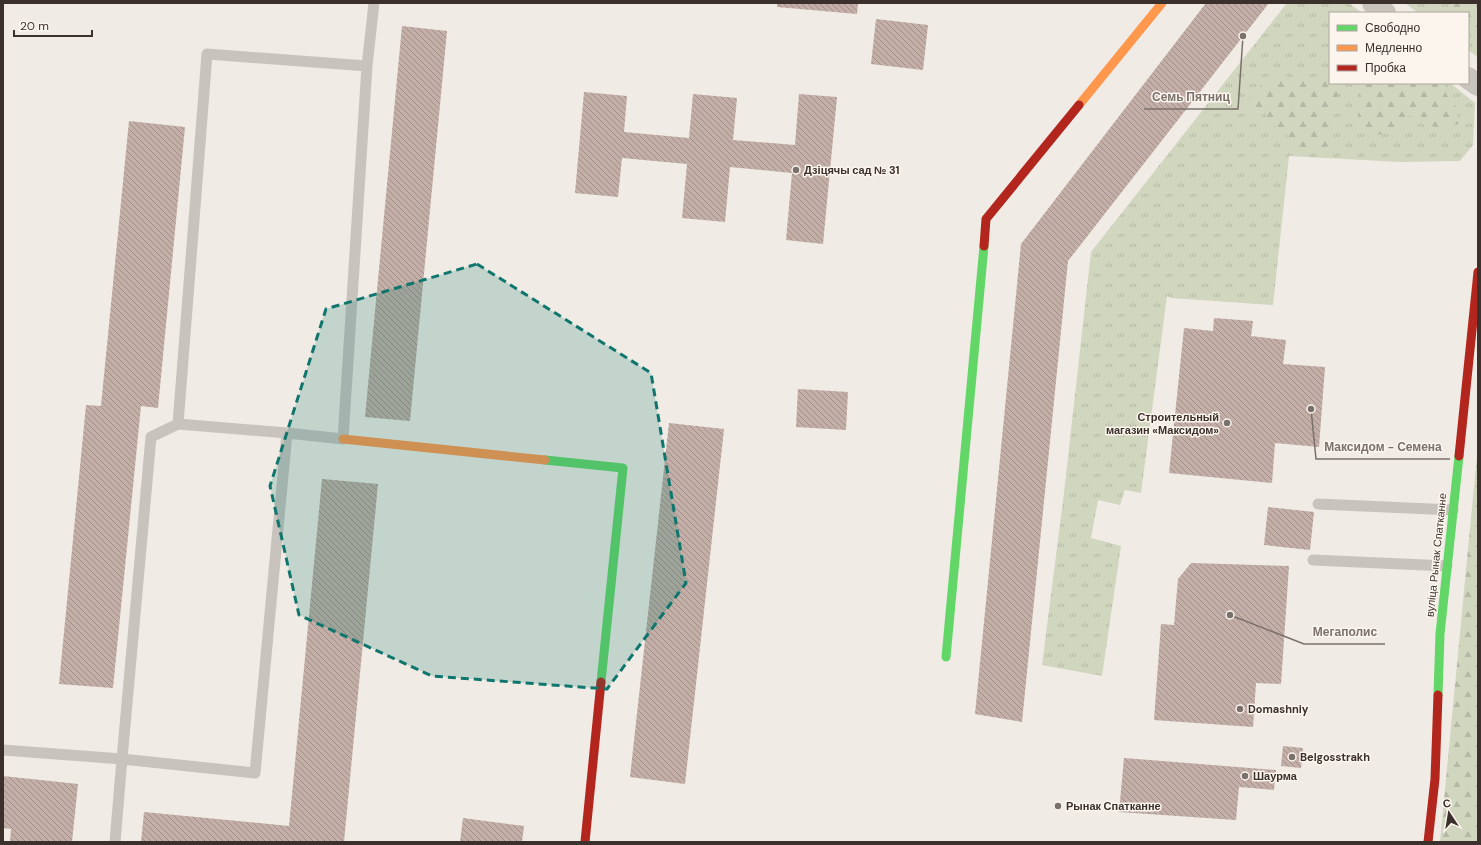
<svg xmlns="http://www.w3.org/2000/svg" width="1481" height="845" font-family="'DM Sans',sans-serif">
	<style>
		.grass { fill: url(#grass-tufts) }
		.forest { fill: url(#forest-firs) }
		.building { fill: url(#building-back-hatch) }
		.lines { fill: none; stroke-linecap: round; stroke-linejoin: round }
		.lane { stroke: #c9c3be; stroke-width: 11 }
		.street { stroke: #c9c3be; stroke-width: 22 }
		.fast { stroke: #63d668; stroke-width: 9 }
		.slow { stroke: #ff974d; stroke-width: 9 }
		.jam { stroke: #b3261e; stroke-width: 9 }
		.marked { fill: #0f766e; fill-opacity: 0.2; stroke: #0f766e; stroke-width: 3; stroke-dasharray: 8 5; stroke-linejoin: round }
		.poi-dot { fill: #7a716c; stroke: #fbf5ee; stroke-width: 1.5 }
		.labels { text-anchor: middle; stroke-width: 3; stroke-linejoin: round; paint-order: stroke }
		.poi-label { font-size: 11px; font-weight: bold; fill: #3b302b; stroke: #fbf5ee; text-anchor: start }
		.street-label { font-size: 11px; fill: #3b302b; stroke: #fbf5ee }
		.leader { fill: none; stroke: #7a716c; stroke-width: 1.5 }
		.callout-dot { fill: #7a716c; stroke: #fbf5ee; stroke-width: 1.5 }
		.callout-label { font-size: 12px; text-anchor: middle; font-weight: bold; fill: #7a716c; stroke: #fbf5ee; stroke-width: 3; stroke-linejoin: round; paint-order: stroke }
	</style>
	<defs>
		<pattern id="grass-tufts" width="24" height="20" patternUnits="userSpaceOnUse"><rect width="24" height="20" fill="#d1d6bf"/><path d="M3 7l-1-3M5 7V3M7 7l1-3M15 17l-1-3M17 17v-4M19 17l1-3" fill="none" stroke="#b4b8a4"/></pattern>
		<pattern id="forest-firs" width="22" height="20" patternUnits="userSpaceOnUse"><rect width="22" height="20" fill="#d1d6bf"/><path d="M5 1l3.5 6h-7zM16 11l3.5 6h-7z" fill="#b4b8a4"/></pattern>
		<pattern id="building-back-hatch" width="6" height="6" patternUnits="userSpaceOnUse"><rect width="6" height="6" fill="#c3afa7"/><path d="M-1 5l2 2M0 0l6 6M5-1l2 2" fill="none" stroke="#a08f88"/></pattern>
	</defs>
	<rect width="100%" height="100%" fill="#f0ebe5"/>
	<!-- grass -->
	<path class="grass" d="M 1287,3 L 1349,3 L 1362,13 L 1330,13 L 1330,83 L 1450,83 L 1475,103 L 1473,145 L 1460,161 L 1400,162 L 1289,156 L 1273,305 L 1171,298 L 1167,296 L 1141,493 L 1125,490 L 1120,505 L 1098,500 L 1091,538 L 1121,546 L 1102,676 L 1042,665 L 1064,493 L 1091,252 Z
		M 1405,3 L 1478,3 L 1478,57 L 1468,50 L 1468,13 L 1418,13 Z"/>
	<!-- forest -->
	<path class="forest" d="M 1452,3 L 1478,3 L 1478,42 L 1468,35 L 1468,13 L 1454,13 Z
		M 1286,76 L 1325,81 L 1339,92 L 1335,110 L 1328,123 L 1331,132 L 1330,144 L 1320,150 L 1298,146 L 1286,134 L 1269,122 L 1264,111 L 1251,112 L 1246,102 C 1259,85 1266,80 1286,76 Z
		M 1364,83 L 1445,83 L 1446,94 L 1456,107 L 1459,124 L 1443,128 L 1424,125 L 1417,116 L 1408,116 C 1406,119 1404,125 1402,127 C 1391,136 1374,135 1361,134 L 1358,117 L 1360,101 L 1359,90 Z
		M 1478,445 L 1478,842 L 1440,842 Z"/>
	<!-- building -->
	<path class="building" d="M 777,3 L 858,3 L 857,14 L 777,7 Z
		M 1206,3 L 1269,3 L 1068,261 L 1022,722 L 975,714 L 1021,244 Z
		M 876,19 L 928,25 L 923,70 L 871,64 Z
		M 402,26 L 447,31 L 410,421 L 365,417 Z
		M 584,92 L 627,96 L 624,132 L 689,138 L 693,94 L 737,98 L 733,140 L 795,145 L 799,94 L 837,97 L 823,244 L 786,240 L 792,173 L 730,167 L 725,222 L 682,218 L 687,164 L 622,158 L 618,197 L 575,193 Z
		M 129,121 L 185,127 L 158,408 L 141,406 L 113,688 L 59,684 L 86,405 L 101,406 Z
		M 1214,318 L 1253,321 L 1251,336 L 1286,340 L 1283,364 L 1325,367 L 1319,447 L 1275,443 L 1272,483 L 1169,473 L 1184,328 L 1213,331 Z
		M 798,389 L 848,392 L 846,430 L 796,427 Z
		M 669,423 L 724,429 L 685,784 L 630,777 Z
		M 322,479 L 378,484 L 344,842 L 141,842 L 144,812 L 289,826 Z
		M 1268,507 L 1314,512 L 1310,550 L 1264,545 Z
		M 1191,563 L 1289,566 L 1281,684 L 1256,683 L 1253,727 L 1154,720 L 1161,624 L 1174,625 L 1178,579 Z
		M 1283,746 L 1303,748 L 1301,768 L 1281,766 Z
		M 1124,758 L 1276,770 L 1274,790 L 1239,787 L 1236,820 L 1119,812 Z
		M 3,776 L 78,784 L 72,842 L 10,842 L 11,829 L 3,828 Z
		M 463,818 L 524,826 L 522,842 L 460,842 Z"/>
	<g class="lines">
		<!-- lane -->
		<path class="lane" d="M 178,424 L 287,433 L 255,773 L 122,759 L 151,437 L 178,424 L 207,54 L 367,66
			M 287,433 L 343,439 L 367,66 L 374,3
			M 1318,504 L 1453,510
			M 1313,560 L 1447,566
			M 3,750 L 122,759 L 115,842"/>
		<!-- street -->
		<path class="street" d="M 1373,3 L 1385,13
			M 1468,78 L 1478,85"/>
		<!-- fast -->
		<path class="fast" d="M 545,460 L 623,468 L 601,682
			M 946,657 L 984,246
			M 1438,695 L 1440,634 L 1459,456"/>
		<!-- slow -->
		<path class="slow" d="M 1079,105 L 1162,3
			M 343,439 L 545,460"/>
		<!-- jam -->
		<path class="jam" d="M 984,246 L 986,219 L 1079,105
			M 1459,456 L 1478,272
			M 585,842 L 601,682
			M 1428,842 L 1435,779 L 1438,695"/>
	</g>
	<!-- marked area -->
	<path class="marked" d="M 477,264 L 651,373 L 686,583 L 607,689 L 432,676 L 299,615 L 270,486 L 326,309 Z"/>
	<!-- markers -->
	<g class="poi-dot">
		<circle cx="796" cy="170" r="4"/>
		<circle cx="1227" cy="423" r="4"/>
		<circle cx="1240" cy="709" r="4"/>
		<circle cx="1292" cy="757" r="4"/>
		<circle cx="1245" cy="776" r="4"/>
		<circle cx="1058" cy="806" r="4"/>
	</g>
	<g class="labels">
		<!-- poi labels -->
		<g class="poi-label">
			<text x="804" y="174">Дзіцячы сад № 31</text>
			<text x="1219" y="421" text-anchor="end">Строительный<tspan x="1219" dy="13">магазин «Максидом»</tspan></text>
			<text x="1248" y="713">Domashniy</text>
			<text x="1300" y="761">Belgosstrakh</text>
			<text x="1253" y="780">Шаурма</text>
			<text x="1066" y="810">Рынак Спатканне</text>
		</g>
		<!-- street labels -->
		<g class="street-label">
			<text transform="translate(1436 555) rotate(-84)" y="4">вуліца Рынак Спатканне</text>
		</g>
	</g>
	<!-- callouts -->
	<path class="leader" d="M1243 36L1238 109H1144M1311 409L1316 459H1450M1230 615L1304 644H1385"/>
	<g class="callout-dot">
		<circle cx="1243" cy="36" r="4"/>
		<circle cx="1311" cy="409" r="4"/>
		<circle cx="1230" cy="615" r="4"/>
	</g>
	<g class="callout-label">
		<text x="1191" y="101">Семь Пятниц</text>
		<text x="1383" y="451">Максидом - Семена</text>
		<text x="1345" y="636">Мегаполис</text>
	</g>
	<!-- border -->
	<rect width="1481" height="845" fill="none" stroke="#3b302b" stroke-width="8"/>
	<!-- legend -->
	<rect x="1329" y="12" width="140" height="72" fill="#fbf5ee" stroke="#aea6a0"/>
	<rect x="1337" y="25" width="20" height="6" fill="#63d668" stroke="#aea6a0"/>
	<text x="1365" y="32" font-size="12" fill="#3b302b">Свободно</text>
	<rect x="1337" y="45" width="20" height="6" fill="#ff974d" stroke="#aea6a0"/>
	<text x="1365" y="52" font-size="12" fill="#3b302b">Медленно</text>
	<rect x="1337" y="65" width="20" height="6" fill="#b3261e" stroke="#aea6a0"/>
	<text x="1365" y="72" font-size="12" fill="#3b302b">Пробка</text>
	<!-- north arrow -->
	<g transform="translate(1449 813) rotate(348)" stroke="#fbf5ee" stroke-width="3" paint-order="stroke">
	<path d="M0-3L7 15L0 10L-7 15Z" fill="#3b302b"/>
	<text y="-6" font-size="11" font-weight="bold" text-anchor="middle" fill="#3b302b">С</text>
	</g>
	<!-- scale -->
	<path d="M14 30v6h78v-6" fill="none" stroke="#3b302b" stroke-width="2"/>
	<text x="20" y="30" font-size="12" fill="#3b302b" stroke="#fbf5ee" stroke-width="3" paint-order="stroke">20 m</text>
</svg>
